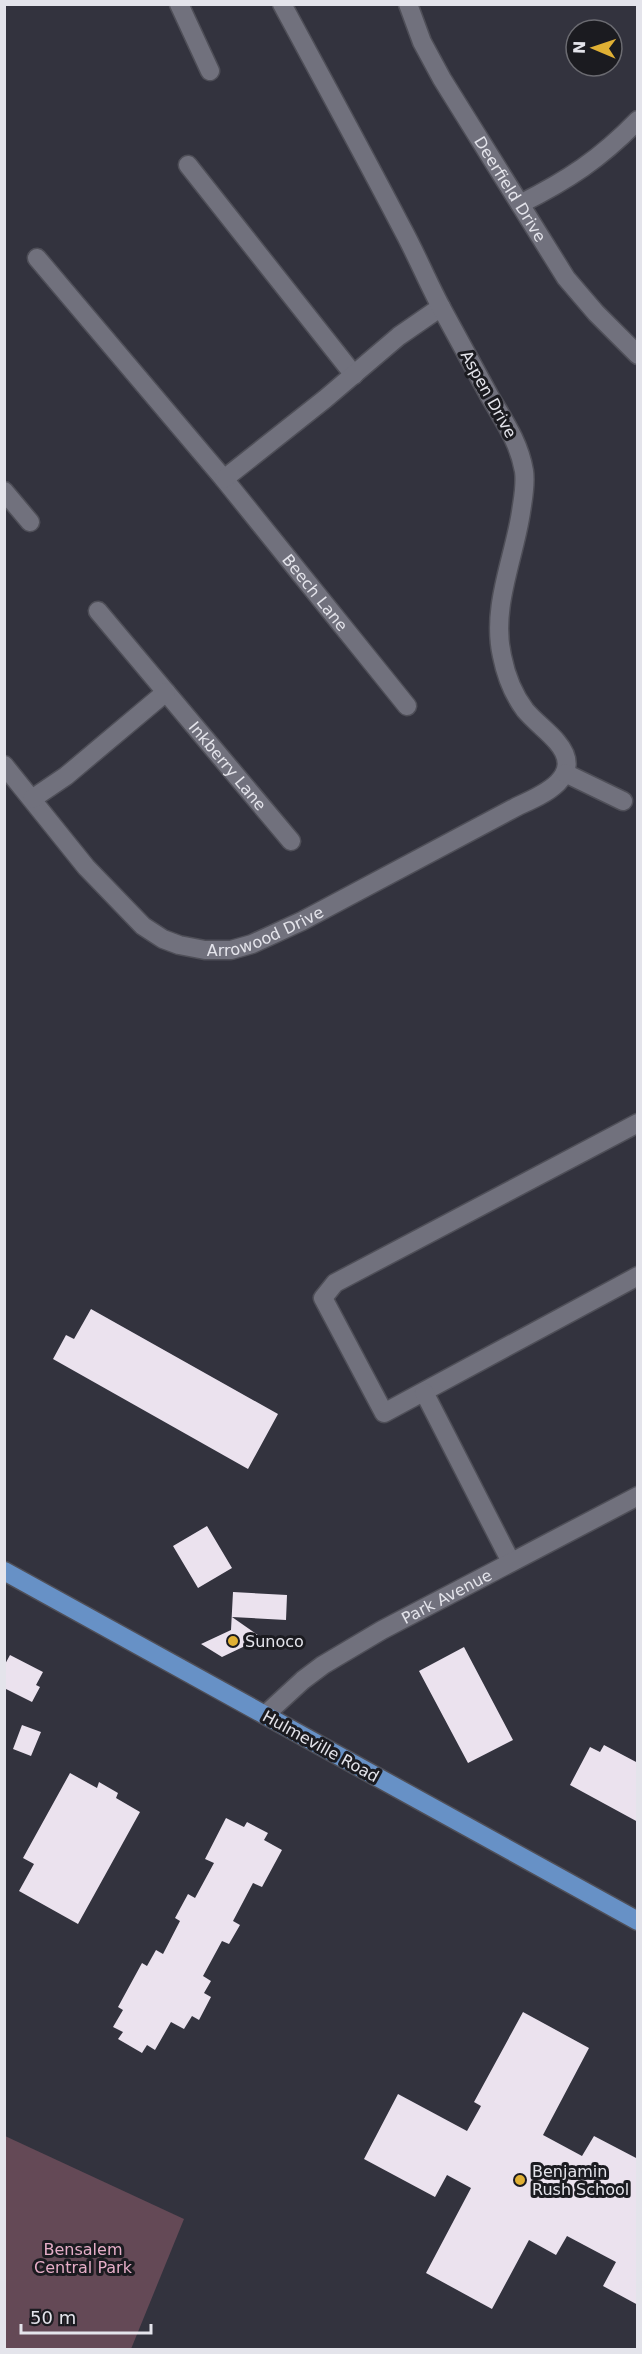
<svg xmlns="http://www.w3.org/2000/svg" width="642" height="2354" font-family="'DejaVu Sans',sans-serif">
	<style>
		.green { fill: #644956 }
		.building { fill: #ebe2ee }
		.lines { fill: none; stroke-linecap: round; stroke-linejoin: round }
		.minor-casing { stroke: #4f4f58; stroke-width: 21 }
		.major-casing { stroke: #4f4f58; stroke-width: 21 }
		.minor { stroke: #71717d; stroke-width: 18 }
		.major { stroke: #6791c6; stroke-width: 18 }
		.poi-dot { fill: #e0b034; stroke: #1b1b20; stroke-width: 2 }
		.labels { text-anchor: middle; stroke-width: 6; stroke-linejoin: round; paint-order: stroke }
		.street-label { font-size: 16px; fill: #e4e4eb; stroke: #1b1b20 }
		.poi-label { font-size: 16px; fill: #e4e4eb; stroke: #1b1b20; text-anchor: start }
		.park-label { font-size: 16px; fill: #e6aec8; stroke: #1b1b20 }
	</style>
	<rect width="100%" height="100%" fill="#33333e"/>
	<!-- green -->
	<path class="green" d="M 5,2136 L 184,2219 L 131,2349 L 5,2349 Z"/>
	<!-- building -->
	<path class="building" d="M 91,1309 L 278,1414 L 248,1469 L 53,1359 L 66,1335 L 74,1339 Z
		M 207,1526 L 232,1568 L 198,1588 L 173,1546 Z
		M 233,1592 L 287,1595 L 286,1620 L 232,1617 L 262,1638 L 222,1657 L 201,1644 L 231,1630 Z
		M 464,1647 L 513,1740 L 468,1763 L 419,1671 Z
		M 10,1655 L 43,1672 L 36,1685 L 40,1687 L 32,1702 L 4,1688 L 4,1666 Z
		M 22,1725 L 41,1732 L 31,1756 L 13,1749 Z
		M 604,1745 L 638,1763 L 638,1822 L 570,1785 L 590,1747 L 600,1752 Z
		M 70,1773 L 97,1788 L 99,1782 L 118,1793 L 116,1798 L 140,1812 L 78,1924 L 19,1891 L 34,1864 L 23,1858 Z
		M 226,1818 L 244,1827 L 247,1822 L 268,1833 L 264,1840 L 282,1850 L 262,1887 L 253,1883 L 233,1921 L 240,1925 L 229,1944 L 222,1941 L 203,1976 L 211,1981 L 204,1993 L 211,1997 L 199,2020 L 192,2016 L 184,2029 L 171,2022 L 155,2050 L 147,2045 L 142,2053 L 118,2039 L 123,2032 L 113,2027 L 123,2010 L 118,2007 L 142,1963 L 147,1966 L 156,1950 L 163,1954 L 180,1921 L 175,1918 L 188,1894 L 195,1898 L 214,1863 L 205,1859 Z
		M 523,2012 L 589,2048 L 543,2135 L 582,2156 L 594,2136 L 638,2159 L 638,2305 L 603,2286 L 616,2262 L 567,2236 L 556,2255 L 529,2240 L 492,2309 L 426,2273 L 471,2188 L 447,2175 L 435,2197 L 364,2159 L 398,2094 L 467,2131 L 481,2106 L 474,2102 Z"/>
	<g class="lines">
		<!-- minor casing -->
		<g class="minor-casing">
			<g id="minor">
				<path d="M 179,4 L 210,71"/>
				<path id="s1" d="M 408,4 L 422,42 L 442,79 L 566,278 L 596,313 L 638,355"/>
				<path d="M 188,165 L 354,375"/>
				<path d="M 520,204 C 568,180 600,159 638,120"/>
				<path id="s2" d="M 37,258 L 224,479 L 407,706"/>
				<path d="M 224,479 L 325,399 L 399,336 L 441,307"/>
				<path d="M 4,491 L 30,522"/>
				<path id="s3" d="M 98,611 L 291,841"/>
				<path id="s4" d="M 4,765 L 86,867 L 143,926 L 163,939 L 179,945 L 205,950 L 231,950 L 252,944 L 302,921 L 518,806 C 543,795 586,776 557,742 C 548,731 535,722 525,710 C 513,694 506,676 502,656 C 491,607 514,559 521,512 C 523,498 526,485 524,471 C 519,442 504,421 490,397 C 474,368 458,338 442,309 C 428,283 417,256 403,230 C 364,155 323,80 282,4"/>
				<path d="M 565,773 L 623,801"/>
				<path d="M 32,799 L 66,776 L 166,692"/>
				<path d="M 638,1123 L 335,1283 L 323,1298 L 384,1413 L 638,1276"/>
				<path d="M 424,1392 L 511,1562"/>
				<path id="s5" d="M 265,1715 L 303,1680 L 323,1665 L 382,1630 L 638,1496"/>
			</g>
		</g>
		<!-- major casing -->
		<g class="major-casing">
			<path id="major" d="M 4,1571 L 638,1921"/>
		</g>
		<!-- minor -->
		<use href="#minor" class="minor"/>
		<!-- major -->
		<use href="#major" class="major"/>
	</g>
	<!-- markers -->
	<g class="poi-dot">
		<circle cx="233" cy="1641" r="6"/>
		<circle cx="520" cy="2180" r="6"/>
	</g>
	<g class="labels">
		<!-- street labels -->
		<g class="street-label">
			<text dy="6" stroke="none"><textPath href="#s1" startOffset="212">Deerfield Drive</textPath></text>
			<text transform="translate(489 394) rotate(61)" y="6">Aspen Drive</text>
			<text dy="6" stroke="none"><textPath href="#s2" startOffset="435">Beech Lane</textPath></text>
			<text dy="6" stroke="none"><textPath href="#s3" startOffset="202">Inkberry Lane</textPath></text>
			<text dy="6" stroke="none"><textPath href="#s4" startOffset="344">Arrowood Drive</textPath></text>
			<text dy="6" stroke="none"><textPath href="#s5" startOffset="218">Park Avenue</textPath></text>
			<text transform="translate(321 1746) rotate(29)" y="6">Hulmeville Road</text>
		</g>
		<!-- poi labels -->
		<g class="poi-label">
			<text x="245" y="1647">Sunoco</text>
			<text x="532" y="2177">Benjamin<tspan x="532" dy="18">Rush School</tspan></text>
		</g>
		<!-- park labels -->
		<g class="park-label">
			<text x="83" y="2255">Bensalem<tspan x="83" dy="18">Central Park</tspan></text>
		</g>
	</g>
	<!-- border -->
	<rect width="642" height="2354" fill="none" stroke="#e4e4eb" stroke-width="12"/>
	<!-- north arrow -->
	<g transform="translate(594 48) rotate(272)"><circle r="28" fill="#1b1b20" stroke="#6b6b71" stroke-width="1.5"/>
	<path d="M0-4.5L10 22L0 15L-10 22Z" fill="#e0b034"/>
	<text y="-9" font-size="16" font-weight="bold" text-anchor="middle" fill="#e4e4eb">N</text>
	</g>
	<!-- scale -->
	<path d="M21 2324v9h130v-9" fill="none" stroke="#e4e4eb" stroke-width="3"/>
	<text x="30" y="2324" font-size="18" fill="#e4e4eb" stroke="#1b1b20" stroke-width="4.5" paint-order="stroke">50 m</text>
</svg>
